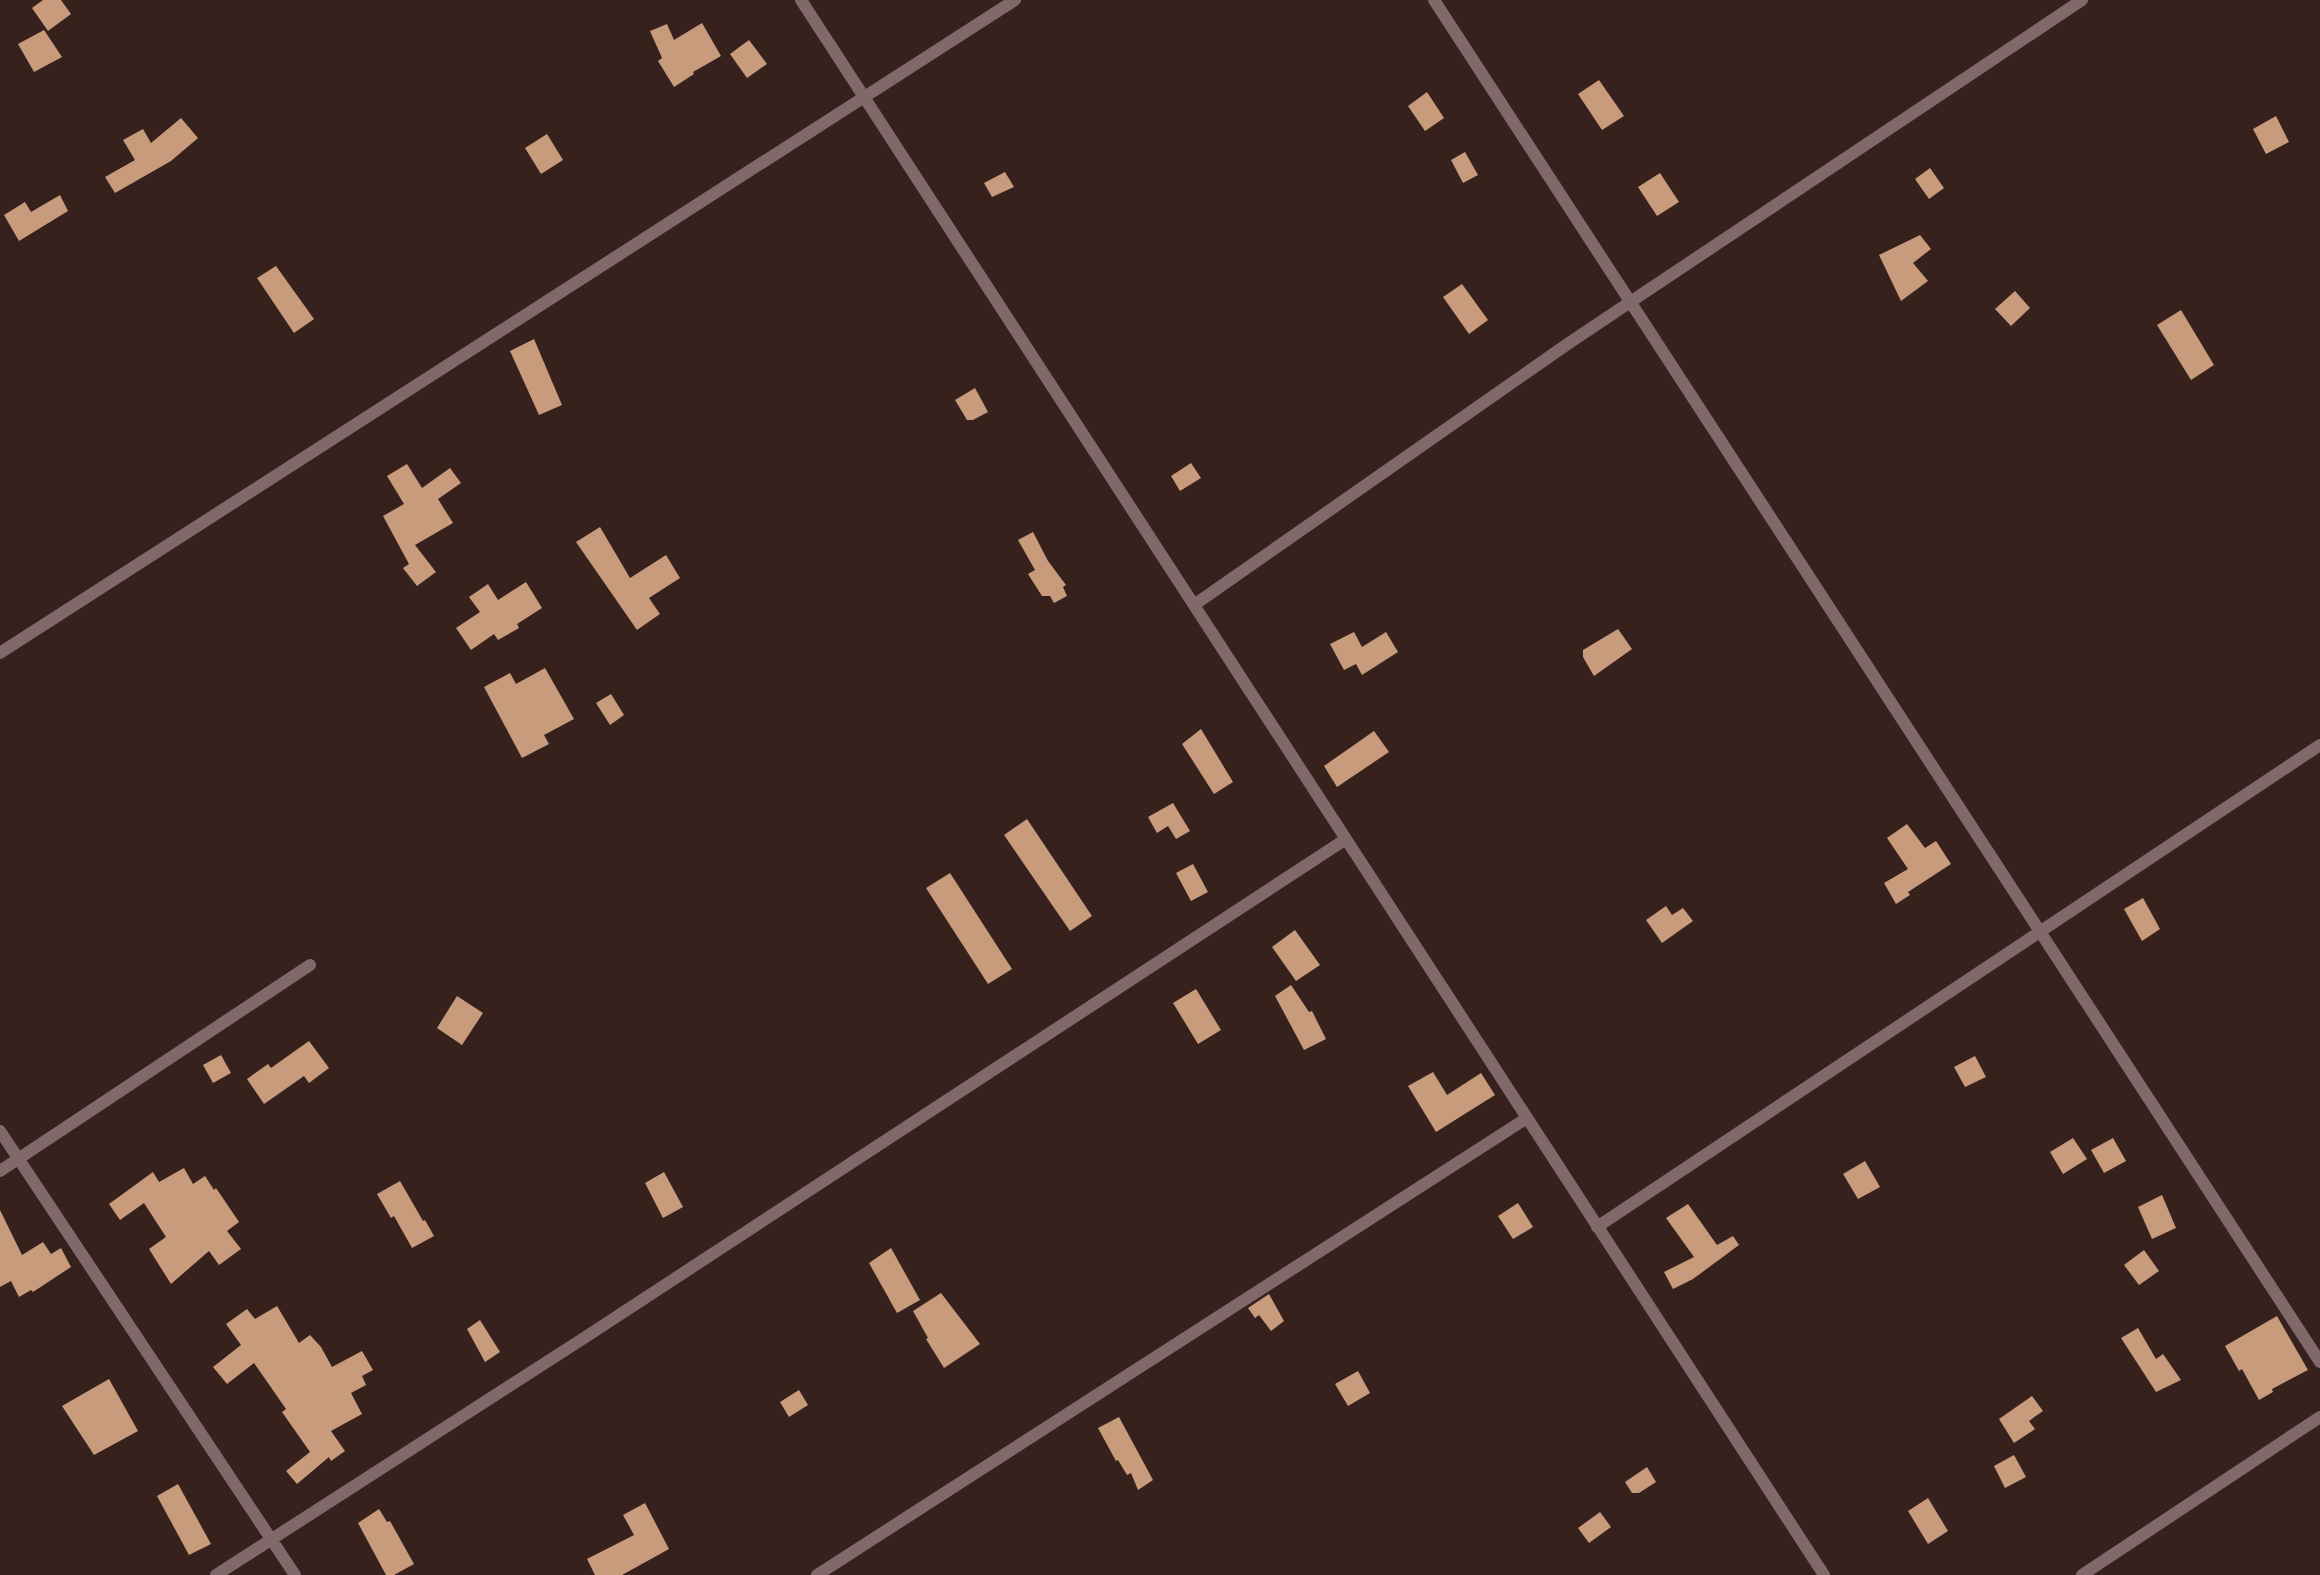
<svg xmlns="http://www.w3.org/2000/svg" width="2320" height="1575" font-family="Inter,sans-serif">
	<style>
		.building { fill: #c99b7d }
		.lines { fill: none; stroke-linecap: round; stroke-linejoin: round }
		.street { stroke: #80686b; stroke-width: 12 }
	</style>
	<rect width="100%" height="100%" fill="#37211d"/>
	<!-- building -->
	<path class="building" d="M 43,0 L 61,0 L 71,14 L 48,31 L 32,8 Z
		M 702,23 L 721,56 L 693,72 L 694,74 L 674,87 L 658,61 L 662,58 L 650,31 L 667,24 L 674,40 Z
		M 44,30 L 62,57 L 34,72 L 18,44 Z
		M 749,40 L 767,64 L 747,78 L 730,54 Z
		M 1599,80 L 1624,116 L 1602,130 L 1578,94 Z
		M 1427,92 L 1444,118 L 1425,131 L 1408,106 Z
		M 2276,116 L 2289,142 L 2266,154 L 2253,129 Z
		M 181,118 L 198,138 L 171,161 L 115,193 L 105,177 L 135,160 L 123,140 L 143,129 L 151,143 Z
		M 547,134 L 563,160 L 541,174 L 525,148 Z
		M 1465,152 L 1478,175 L 1463,183 L 1451,160 Z
		M 1930,168 L 1944,188 L 1929,199 L 1915,179 Z
		M 1005,172 L 1014,187 L 992,197 L 984,183 Z
		M 1660,173 L 1679,202 L 1657,216 L 1638,187 Z
		M 60,195 L 68,211 L 19,241 L 4,215 L 25,202 L 31,212 Z
		M 1920,235 L 1931,249 L 1913,263 L 1928,281 L 1901,301 L 1879,255 Z
		M 276,266 L 314,319 L 294,333 L 257,278 Z
		M 1462,284 L 1488,320 L 1469,334 L 1443,297 Z
		M 2015,291 L 2030,308 L 2011,326 L 1995,309 Z
		M 2181,310 L 2214,365 L 2191,380 L 2157,325 Z
		M 534,339 L 562,405 L 539,415 L 510,351 Z
		M 975,388 L 988,412 L 973,420 L 967,420 L 955,400 Z
		M 1191,463 L 1201,478 L 1180,491 L 1171,476 Z
		M 407,464 L 422,488 L 450,468 L 461,483 L 438,499 L 453,523 L 415,545 L 436,572 L 417,586 L 403,568 L 409,564 L 383,516 L 404,504 L 387,476 Z
		M 600,527 L 630,578 L 666,555 L 680,578 L 649,598 L 660,614 L 637,630 L 576,542 Z
		M 1033,532 L 1048,561 L 1066,585 L 1063,587 L 1067,596 L 1054,603 L 1050,596 L 1042,596 L 1028,574 L 1035,570 L 1018,540 Z
		M 526,582 L 542,608 L 517,624 L 519,628 L 498,640 L 494,634 L 471,650 L 456,628 L 480,612 L 469,597 L 488,584 L 498,600 Z
		M 1618,629 L 1632,649 L 1594,676 L 1583,657 L 1583,650 Z
		M 1354,632 L 1362,647 L 1386,632 L 1398,652 L 1362,675 L 1356,664 L 1344,670 L 1330,644 Z
		M 545,668 L 574,719 L 544,735 L 549,744 L 522,758 L 484,687 L 510,673 L 516,684 Z
		M 611,694 L 624,715 L 610,725 L 596,703 Z
		M 1201,729 L 1233,782 L 1214,794 L 1182,744 Z
		M 1374,731 L 1389,752 L 1337,787 L 1324,766 Z
		M 1173,803 L 1190,831 L 1176,839 L 1168,826 L 1157,833 L 1148,817 Z
		M 1027,819 L 1092,916 L 1070,931 L 1004,835 Z
		M 1907,824 L 1925,848 L 1936,841 L 1951,864 L 1908,892 L 1910,895 L 1896,904 L 1884,883 L 1908,869 L 1887,838 Z
		M 1193,864 L 1208,892 L 1191,901 L 1176,873 Z
		M 950,873 L 1012,969 L 988,984 L 926,888 Z
		M 2143,898 L 2160,929 L 2142,941 L 2124,909 Z
		M 1666,906 L 1672,915 L 1683,908 L 1693,921 L 1662,943 L 1646,920 Z
		M 1295,930 L 1320,965 L 1296,981 L 1272,947 Z
		M 1291,985 L 1309,1012 L 1312,1011 L 1326,1039 L 1304,1050 L 1275,996 Z
		M 1196,989 L 1221,1030 L 1198,1044 L 1173,1003 Z
		M 457,996 L 483,1013 L 462,1045 L 437,1028 Z
		M 309,1041 L 329,1068 L 309,1083 L 304,1076 L 264,1104 L 247,1079 L 268,1064 L 271,1068 Z
		M 221,1055 L 231,1073 L 213,1083 L 203,1065 Z
		M 1975,1056 L 1986,1077 L 1965,1087 L 1954,1067 Z
		M 1433,1072 L 1447,1095 L 1481,1073 L 1495,1095 L 1436,1132 L 1408,1086 Z
		M 2073,1138 L 2087,1159 L 2063,1174 L 2050,1152 Z
		M 2113,1138 L 2126,1161 L 2104,1173 L 2091,1150 Z
		M 1865,1161 L 1880,1187 L 1858,1199 L 1843,1174 Z
		M 184,1168 L 193,1184 L 205,1176 L 214,1190 L 216,1188 L 239,1222 L 227,1231 L 241,1249 L 219,1265 L 209,1251 L 171,1284 L 149,1249 L 166,1237 L 144,1203 L 120,1220 L 109,1204 L 153,1172 L 159,1182 Z
		M 664,1172 L 683,1207 L 663,1218 L 645,1183 Z
		M 400,1181 L 423,1221 L 425,1220 L 434,1236 L 412,1248 L 394,1216 L 391,1218 L 377,1194 Z
		M 2162,1195 L 2176,1228 L 2152,1239 L 2138,1207 Z
		M 1518,1203 L 1533,1227 L 1513,1239 L 1498,1216 Z
		M 1688,1204 L 1717,1245 L 1733,1236 L 1739,1245 L 1693,1279 L 1673,1289 L 1664,1272 L 1694,1257 L 1666,1218 Z
		M 0,1210 L 22,1255 L 43,1242 L 51,1254 L 61,1248 L 71,1267 L 33,1292 L 31,1290 L 19,1297 L 11,1281 L 0,1287 Z
		M 891,1248 L 920,1300 L 897,1313 L 869,1263 Z
		M 2144,1250 L 2159,1271 L 2139,1285 L 2124,1265 Z
		M 941,1293 L 980,1344 L 944,1368 L 926,1339 L 928,1338 L 913,1311 Z
		M 1269,1294 L 1284,1321 L 1271,1331 L 1259,1315 L 1255,1318 L 1248,1308 Z
		M 277,1306 L 299,1343 L 310,1335 L 321,1347 L 332,1367 L 362,1351 L 373,1370 L 362,1376 L 366,1385 L 351,1393 L 362,1414 L 331,1431 L 345,1451 L 331,1461 L 329,1457 L 297,1484 L 286,1471 L 310,1452 L 282,1412 L 286,1409 L 254,1363 L 227,1384 L 213,1367 L 241,1345 L 226,1324 L 247,1309 L 255,1319 Z
		M 2277,1316 L 2308,1370 L 2272,1389 L 2273,1392 L 2259,1400 L 2242,1369 L 2239,1371 L 2225,1346 Z
		M 480,1320 L 500,1352 L 485,1362 L 467,1329 Z
		M 2138,1328 L 2156,1359 L 2163,1354 L 2181,1380 L 2156,1392 L 2121,1338 Z
		M 1358,1371 L 1370,1393 L 1348,1406 L 1335,1384 Z
		M 109,1379 L 138,1431 L 94,1455 L 62,1406 Z
		M 799,1390 L 808,1405 L 789,1417 L 780,1402 Z
		M 2032,1396 L 2043,1411 L 2029,1421 L 2035,1429 L 2014,1443 L 1999,1419 Z
		M 1119,1417 L 1153,1480 L 1138,1490 L 1131,1473 L 1127,1475 L 1118,1460 L 1116,1461 L 1098,1428 Z
		M 2014,1455 L 2026,1477 L 2005,1488 L 1994,1466 Z
		M 1647,1467 L 1656,1482 L 1639,1493 L 1632,1493 L 1625,1482 Z
		M 178,1484 L 211,1544 L 189,1555 L 157,1496 Z
		M 1928,1498 L 1948,1531 L 1928,1544 L 1908,1511 Z
		M 645,1503 L 669,1549 L 622,1575 L 595,1575 L 587,1559 L 634,1535 L 623,1515 Z
		M 379,1509 L 387,1522 L 390,1521 L 414,1564 L 394,1575 L 386,1575 L 358,1523 Z
		M 1600,1512 L 1611,1527 L 1589,1543 L 1578,1528 Z"/>
	<g class="lines">
		<!-- street -->
		<path class="street" d="M 801,0 L 1824,1575
			M 1434,0 L 2320,1362
			M 1194,605 L 1569,343 L 2082,0
			M 0,653 L 1015,0
			M 0,1131 L 295,1575
			M 0,1171 L 310,965
			M 1597,1227 L 2320,745
			M 216,1575 L 584,1338 L 1346,839
			M 817,1575 L 1527,1118
			M 2082,1575 L 2320,1417"/>
	</g>
</svg>
